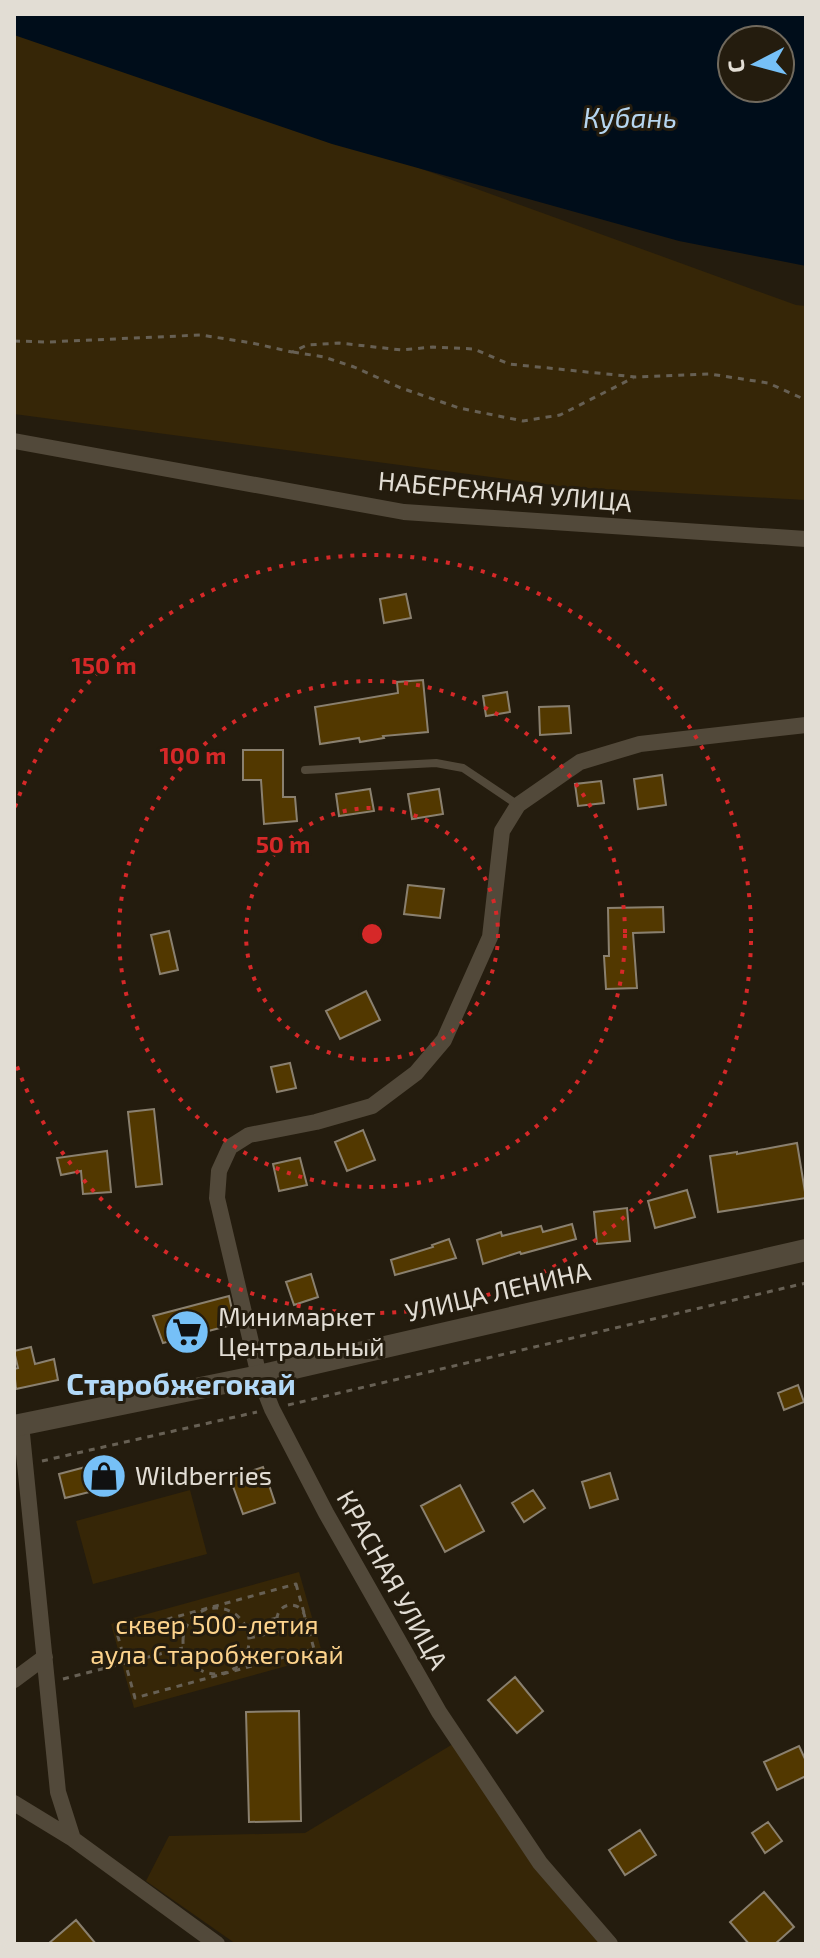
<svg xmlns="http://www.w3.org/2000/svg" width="820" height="1958" font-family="'Exo 2',sans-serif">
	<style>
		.green { fill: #362607 }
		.water { fill: #000d1a; fill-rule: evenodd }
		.building { fill: #523800; stroke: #8a806f; stroke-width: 2 }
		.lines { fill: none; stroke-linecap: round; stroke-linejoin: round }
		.path { stroke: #676054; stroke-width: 3; stroke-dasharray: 6 6; stroke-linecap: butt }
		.service { stroke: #52493a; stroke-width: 8 }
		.minor { stroke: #52493a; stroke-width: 16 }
		.tertiary { stroke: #52493a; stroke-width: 22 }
		.ring { fill: none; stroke: #d62828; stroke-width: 4; stroke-dasharray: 4 8 }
		.labels { text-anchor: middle; stroke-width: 6; stroke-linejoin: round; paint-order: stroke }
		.street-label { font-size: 26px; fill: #e2ddd4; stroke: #241c0e }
		.poi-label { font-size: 26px; fill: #e2ddd4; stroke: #241c0e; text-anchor: start }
		.park-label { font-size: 26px; fill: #fdd38c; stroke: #241c0e }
		.water-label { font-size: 28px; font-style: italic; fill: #b6d6f0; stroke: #241c0e }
		.quarter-label { font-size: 30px; font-weight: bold; fill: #b2d9f8; stroke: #241c0e }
		.centre { fill: #d62828; stroke: #241c0e; stroke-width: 4 }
		.ring-label { font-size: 24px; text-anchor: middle; font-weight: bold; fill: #d62828; stroke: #241c0e; stroke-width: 6; stroke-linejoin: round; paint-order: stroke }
	</style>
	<rect width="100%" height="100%" fill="#241c0e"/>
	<!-- green -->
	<path class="green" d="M 14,17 L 171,78 L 796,305 L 806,306 L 806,500 L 567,487 L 14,414 Z
		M 190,1490 L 207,1554 L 93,1584 L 76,1521 Z
		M 299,1572 L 323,1656 L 134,1708 L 111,1624 Z
		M 453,1744 L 602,1944 L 236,1944 L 146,1881 L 169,1836 L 305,1833 Z"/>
	<!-- water -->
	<path class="water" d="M 14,14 L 806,14 L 806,266 L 679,241 L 332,144 L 14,35 ZM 732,40 L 780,40 L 780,88 L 732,88 Z"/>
	<!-- building -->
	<path class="building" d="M 406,594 L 411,618 L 384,623 L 380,599 Z
		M 423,680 L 428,732 L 383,736 L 384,738 L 360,742 L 359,738 L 320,744 L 315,707 L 398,693 L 397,682 Z
		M 507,692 L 510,712 L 486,716 L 483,696 Z
		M 569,706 L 571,733 L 540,735 L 539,707 Z
		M 243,750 L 283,750 L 283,797 L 295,797 L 297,821 L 264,824 L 261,780 L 243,780 Z
		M 662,775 L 666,805 L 638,809 L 634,779 Z
		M 601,781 L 604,803 L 578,806 L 575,784 Z
		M 370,789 L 374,811 L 339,816 L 336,794 Z
		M 439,789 L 443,814 L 412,819 L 408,794 Z
		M 408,885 L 444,889 L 440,918 L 404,914 Z
		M 663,907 L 664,932 L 633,933 L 637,988 L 606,989 L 604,956 L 609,956 L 608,908 Z
		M 169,931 L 178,970 L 160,974 L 151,935 Z
		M 366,991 L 380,1020 L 340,1039 L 326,1011 Z
		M 290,1063 L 296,1088 L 277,1092 L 271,1067 Z
		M 154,1109 L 162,1184 L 136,1187 L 128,1112 Z
		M 363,1130 L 375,1160 L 347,1171 L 335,1142 Z
		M 797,1143 L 806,1198 L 718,1212 L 710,1156 L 737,1152 L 737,1154 Z
		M 107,1151 L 111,1192 L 83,1194 L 81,1171 L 61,1175 L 57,1158 Z
		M 300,1158 L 307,1185 L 279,1191 L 273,1164 Z
		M 687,1190 L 695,1217 L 655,1228 L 648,1201 Z
		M 627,1208 L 630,1241 L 597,1244 L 594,1212 Z
		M 572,1224 L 576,1239 L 521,1254 L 520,1252 L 483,1264 L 477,1240 L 501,1232 L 502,1236 L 541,1226 L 543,1232 Z
		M 449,1239 L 456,1258 L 395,1275 L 391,1260 L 433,1247 L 432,1245 Z
		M 311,1274 L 318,1297 L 294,1305 L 286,1282 Z
		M 229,1296 L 235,1324 L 163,1343 L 153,1316 Z
		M 31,1347 L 35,1364 L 54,1359 L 58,1380 L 16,1389 L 14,1369 L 18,1368 L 14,1351 Z
		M 798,1385 L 804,1402 L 784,1410 L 778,1393 Z
		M 112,1460 L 118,1485 L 65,1498 L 59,1474 Z
		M 263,1467 L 275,1503 L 243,1514 L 230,1478 Z
		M 610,1473 L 618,1499 L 590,1508 L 582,1482 Z
		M 460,1485 L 484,1531 L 445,1552 L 421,1506 Z
		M 533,1490 L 545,1508 L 524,1522 L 512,1503 Z
		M 515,1677 L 543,1711 L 517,1733 L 488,1700 Z
		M 299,1711 L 301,1821 L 249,1822 L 246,1712 Z
		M 799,1746 L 806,1761 L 806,1776 L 777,1790 L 764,1762 Z
		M 768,1822 L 782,1841 L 765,1853 L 752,1833 Z
		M 640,1830 L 656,1855 L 625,1875 L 609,1850 Z
		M 764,1892 L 794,1927 L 775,1944 L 749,1944 L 730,1922 Z
		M 76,1920 L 96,1944 L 48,1944 Z"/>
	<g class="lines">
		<!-- path -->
		<path class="path" d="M 14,341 L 48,342 L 201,335 L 252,343 L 292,352 L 307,345 L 339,343 L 402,350 L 433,347 L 474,349 L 509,364 L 636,377 L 710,374 L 768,383 L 806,400
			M 293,352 L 324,357 L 354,367 L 401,388 L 459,408 L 523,421 L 560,415 L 633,378
			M 288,1405 L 806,1283
			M 42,1461 L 257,1412
			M 296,1584 L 314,1649 L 135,1698 L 117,1633 Z
			M277 1619a14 14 0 1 1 28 0a14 14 0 1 1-28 0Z
			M183 1641a33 33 0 1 1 66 0a33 33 0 1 1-66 0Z
			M 247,1626 L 277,1618
			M 249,1638 L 281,1631
			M 63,1679 L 183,1648"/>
		<!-- service -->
		<path class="service" d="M 305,770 L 436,763 L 463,768 L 518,805"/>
		<!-- minor -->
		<path class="minor" d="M 14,441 L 404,512 L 806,539
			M 21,1424 L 58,1792 L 73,1839
			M 14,1680 L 45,1657
			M 14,1803 L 73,1839 L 217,1944
			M 610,1944 L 540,1863 L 439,1712 L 326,1513 L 272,1409 L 259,1376 L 217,1198 L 219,1171 L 230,1147 L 249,1135 L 316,1122 L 372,1106 L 416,1073 L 444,1040 L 490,937 L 502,831 L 518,805 L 580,762 L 640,744 L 806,725"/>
		<!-- tertiary -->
		<path class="tertiary" d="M 14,1426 L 259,1376 L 806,1250"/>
	</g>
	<!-- distance rings -->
	<g class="ring">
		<circle cx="372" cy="934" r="126"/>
		<circle cx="372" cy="934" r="253"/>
		<path d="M15 807A379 379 0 1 1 15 1061"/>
	</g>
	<!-- icons -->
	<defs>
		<g id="supermarket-disc" transform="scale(2.3)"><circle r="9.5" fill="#76c0f7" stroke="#241c0e"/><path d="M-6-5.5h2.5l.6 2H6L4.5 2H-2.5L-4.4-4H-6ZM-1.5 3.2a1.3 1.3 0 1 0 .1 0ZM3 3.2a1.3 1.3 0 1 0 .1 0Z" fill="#111"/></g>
		<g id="shop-disc" transform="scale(2.3)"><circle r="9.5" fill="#76c0f7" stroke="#241c0e"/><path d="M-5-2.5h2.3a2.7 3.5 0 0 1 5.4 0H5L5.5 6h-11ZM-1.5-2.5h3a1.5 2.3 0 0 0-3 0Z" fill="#111"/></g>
	</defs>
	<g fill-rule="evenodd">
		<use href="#supermarket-disc" x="187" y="1332"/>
		<use href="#shop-disc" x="104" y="1476"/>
	</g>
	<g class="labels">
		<!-- street labels -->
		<g class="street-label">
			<text transform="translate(505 492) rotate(5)" y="9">НАБЕРЕЖНАЯ УЛИЦА</text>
			<text transform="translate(498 1292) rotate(-13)" y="9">УЛИЦА ЛЕНИНА</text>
			<text transform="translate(392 1580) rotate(61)" y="9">КРАСНАЯ УЛИЦА</text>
		</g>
		<!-- poi labels -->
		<g class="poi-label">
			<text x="218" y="1326">Минимаркет<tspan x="218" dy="30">Центральный</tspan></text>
			<text x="135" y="1485">Wildberries</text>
		</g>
		<!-- park labels -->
		<g class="park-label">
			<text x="217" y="1634">сквер 500-летия<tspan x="217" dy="30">аула Старобжегокай</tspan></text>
		</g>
		<!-- water labels -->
		<g class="water-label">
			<text x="630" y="128">Кубань</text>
		</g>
		<!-- quarter labels -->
		<g class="quarter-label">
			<text x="181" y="1395">Старобжегокай</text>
		</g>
	</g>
	<circle cx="372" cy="934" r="12" class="centre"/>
	<g class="ring-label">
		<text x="104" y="674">150 m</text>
		<text x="193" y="764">100 m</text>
		<text x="283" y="853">50 m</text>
	</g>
	<!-- border -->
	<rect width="820" height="1958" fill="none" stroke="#e2ddd4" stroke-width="32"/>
	<!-- north arrow -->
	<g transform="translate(756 64) rotate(264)"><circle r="38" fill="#241c0e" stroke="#70695d" stroke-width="2"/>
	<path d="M0-6L14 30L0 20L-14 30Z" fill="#76c0f7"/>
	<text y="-12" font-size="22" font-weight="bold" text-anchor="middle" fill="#e2ddd4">С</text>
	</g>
</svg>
